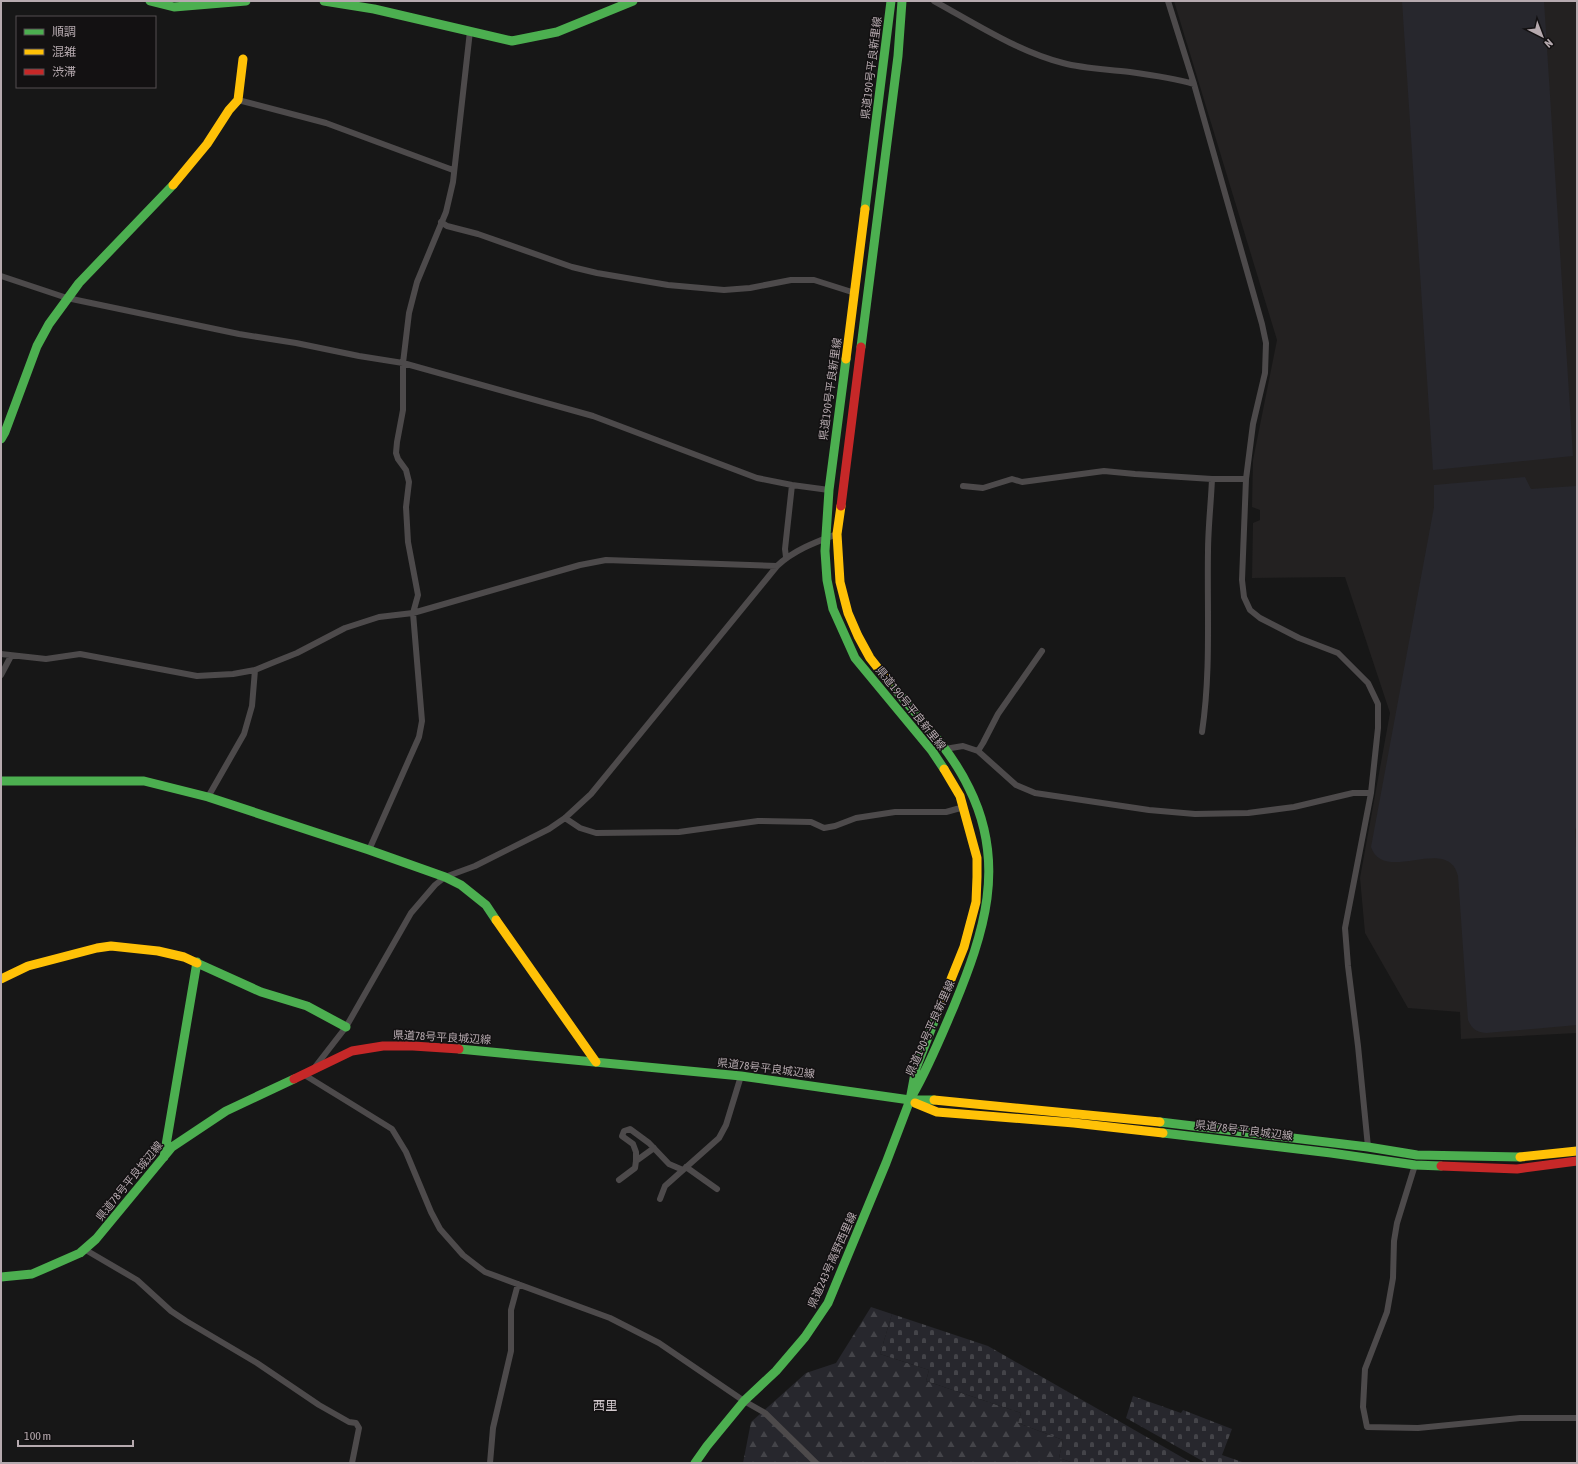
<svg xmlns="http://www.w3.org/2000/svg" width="1578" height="1464" font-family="'Asap Condensed','Noto Sans JP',sans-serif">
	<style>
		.built { fill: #232121 }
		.green { fill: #27272d }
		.forest { fill: url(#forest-firs) }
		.cemetery { fill: url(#cemetery-stones) }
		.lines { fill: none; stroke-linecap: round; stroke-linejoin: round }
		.street { stroke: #4d4a4b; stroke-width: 6 }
		.fast { stroke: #4caf50; stroke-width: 9 }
		.slow { stroke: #ffc107; stroke-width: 9 }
		.jam { stroke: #c62828; stroke-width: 9 }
		.labels { text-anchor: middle; stroke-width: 3; stroke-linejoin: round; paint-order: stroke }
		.street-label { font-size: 11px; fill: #b6aaaf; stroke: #131112 }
		.neighbourhood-label { font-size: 12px; fill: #d3cace; stroke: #131112 }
	</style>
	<defs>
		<pattern id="forest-firs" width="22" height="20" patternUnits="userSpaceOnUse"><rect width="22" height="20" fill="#27272d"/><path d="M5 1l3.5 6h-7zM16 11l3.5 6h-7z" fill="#444449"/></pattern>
		<pattern id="cemetery-stones" width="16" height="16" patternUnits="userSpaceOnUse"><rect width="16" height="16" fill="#27272d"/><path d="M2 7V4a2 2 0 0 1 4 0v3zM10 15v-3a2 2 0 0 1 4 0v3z" fill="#444449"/></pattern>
	</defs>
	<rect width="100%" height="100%" fill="#171717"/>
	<!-- built -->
	<path class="built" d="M 1174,1 L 1577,1 L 1577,1033 L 1461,1039 L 1460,1012 L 1408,1008 L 1365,933 L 1360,878 L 1390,713 L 1345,577 L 1252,578 L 1253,523 L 1260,520 L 1260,510 L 1252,507 L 1253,460 L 1277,340 Z"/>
	<!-- green -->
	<path class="green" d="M 1402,1 L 1544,1 L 1573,456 L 1433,470 Z
		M 1525,477 L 1531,489 L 1576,486 L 1577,502 L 1577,825 L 1575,830 L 1577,865 L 1577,1025 L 1486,1033 C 1476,1032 1472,1029 1468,1020 L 1458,876 C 1448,834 1384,885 1371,847 L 1434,507 L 1434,485 Z"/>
	<!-- forest -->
	<path class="forest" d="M 871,1307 L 892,1314 L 880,1354 L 929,1370 L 926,1381 L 1021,1413 L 1018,1423 L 1063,1440 L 1059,1458 L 1074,1463 L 743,1463 L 751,1422 L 806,1373 L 836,1363 Z"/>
	<!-- cemetery -->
	<path class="cemetery" d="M 892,1314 L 988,1346 L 1192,1463 L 1074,1463 L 1059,1458 L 1063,1440 L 1018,1423 L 1021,1413 L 926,1381 L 929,1370 L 880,1354 Z
		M 1133,1396 L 1181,1413 L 1183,1410 L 1232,1429 L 1222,1455 L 1245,1463 L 1206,1463 L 1126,1418 Z"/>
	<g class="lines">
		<!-- street -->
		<path class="street" d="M 934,1 C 976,24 1017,51 1063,63 C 1085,69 1108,69 1130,72 C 1152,75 1173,78 1194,84
			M 1168,1 L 1194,84 L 1262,324 L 1266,343 L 1265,373 L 1253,424 L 1246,479 L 1242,580 L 1244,597 L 1250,610 L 1260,618 L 1299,638 L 1338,653 L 1368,683 L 1378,704 L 1378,728 L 1371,793 L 1345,928 L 1348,966 L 1358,1046 L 1368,1147
			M 238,100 L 326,123 L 453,170
			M 441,222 L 447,226 L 478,234 L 572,267 L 597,273 L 668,285 L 724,290 L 750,288 L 791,280 L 814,280 L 855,293
			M 1,276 L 67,298 L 239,334 L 296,343 L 359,356 L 403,363 L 593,416 L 757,478 L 792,485 L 829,490
			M 963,486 L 983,488 L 1012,479 L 1022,482 L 1104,471 L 1135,474 L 1212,479 L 1246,479
			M 786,557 L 785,549 L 792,485
			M 1,654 L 46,659 L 80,654 L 197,676 L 233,674 L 255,670 L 272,663 L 297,653 L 345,628 L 379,617 L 413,613 L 580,565 L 606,560 L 777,566
			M 1,675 L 11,656
			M 1202,732 C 1211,672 1207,612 1208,552 C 1208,528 1211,503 1212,479
			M 945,749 L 963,746 L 978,751 L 1016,785 L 1035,793 L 1149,810 L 1195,814 L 1248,813 L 1294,807 L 1353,793 L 1371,793
			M 978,751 L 983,743 L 998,714 L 1042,651
			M 208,797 L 244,734 L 252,706 L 255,670
			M 565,818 L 580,828 L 596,833 L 679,832 L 758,821 L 811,822 L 824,828 L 835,826 L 856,818 L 895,812 L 946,812 L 964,807
			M 369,850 L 419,737 L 422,721 L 413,613 L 418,595 L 408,542 L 406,507 L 409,482 L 406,470 L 398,459 L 396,453 L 397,442 L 403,410 L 403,363 L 409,313 L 417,282 L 446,212 L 453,182 L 470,31
			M 315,1067 L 346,1027 L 411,913 L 435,885 L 445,877 L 475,866 L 549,829 L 565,818 L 591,794 L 777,566 C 794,550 816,542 837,534
			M 303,1074 L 392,1129 L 406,1152 L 431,1212 L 440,1229 L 463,1255 L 485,1272 L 610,1318 L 659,1343 L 744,1401 L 765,1413 L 816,1463
			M 636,1161 L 654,1148
			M 1415,1165 L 1397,1223 L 1394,1241 L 1393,1278 L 1387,1312 L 1365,1369 L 1363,1407 L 1367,1427 L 1418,1428 L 1520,1418 L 1577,1418
			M 686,1167 L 717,1189
			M 619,1180 L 635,1168 L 636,1161 L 636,1152 L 633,1144 L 622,1136 L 624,1131 L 630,1129 L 649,1143 L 669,1164 L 683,1170
			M 660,1199 L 665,1186 L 719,1138 L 726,1125 L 741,1076
			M 84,1249 L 137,1280 L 171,1311 L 186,1321 L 257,1363 L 319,1405 L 349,1422 L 356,1423 L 359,1428 L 352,1463
			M 490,1463 L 493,1428 L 511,1351 L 511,1310 L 518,1284"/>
		<!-- fast -->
		<path class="fast" d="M 150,1 L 174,7 L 246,1
			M 324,1 L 374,9 L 512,41 L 557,32 L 633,1
			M 865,209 L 891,1
			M 861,347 L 898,56 L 902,1
			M 846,359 L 829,490 L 825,551 L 827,580 L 833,609 L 855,658 L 932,751 L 944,769
			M 1,439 L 5,432 L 37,346 L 49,324 L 79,283 L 173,185
			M 889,682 C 917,716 950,748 969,788 C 1007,864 984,933 954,1006 C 941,1036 929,1066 913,1094
			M 1,781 L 144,781 L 208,797 L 369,850 L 445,877 L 461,885 L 486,905 L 496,920
			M 197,963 L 261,992 L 307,1006 L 346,1027
			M 459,1049 L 741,1076 L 910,1100 L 934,1100
			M 1160,1122 L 1368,1147 L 1417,1155 L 1520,1157
			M 1163,1133 L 1331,1153 L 1415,1165 L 1441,1166
			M 164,1157 L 197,962
			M 1,1277 L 32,1274 L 80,1253 L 96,1239 L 172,1147 L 226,1111 L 294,1079
			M 695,1463 L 707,1446 L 744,1401 L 776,1371 L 805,1337 L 828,1303 L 886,1163 L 910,1100 L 916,1068 L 937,1014"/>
		<!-- slow -->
		<path class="slow" d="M 173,185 L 207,144 L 229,110 L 238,100 L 243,59
			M 846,359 L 865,209
			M 841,506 L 837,534 L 840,582 L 848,613 L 858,636 L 870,658 L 889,682
			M 496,920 L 596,1062
			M 1,979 L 28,966 L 97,948 L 111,946 L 158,951 L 184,957 L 197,963
			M 937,1014 L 964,947 L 976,902 L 977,877 L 977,858 L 960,796 L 944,769
			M 934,1100 L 1160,1122
			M 915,1103 L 937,1112 L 1074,1123 L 1163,1133
			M 1520,1157 L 1577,1151"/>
		<!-- jam -->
		<path class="jam" d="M 841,506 L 861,347
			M 294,1079 L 352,1051 L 383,1046 L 413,1046 L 459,1049
			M 1441,1166 L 1517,1169 L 1577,1161"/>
	</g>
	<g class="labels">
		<!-- street labels -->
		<g class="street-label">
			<text transform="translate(871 68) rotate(-83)" y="4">県道190号平良新里線</text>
			<text transform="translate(830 389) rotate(-82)" y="4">県道190号平良新里線</text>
			<text transform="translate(911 708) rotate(51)" y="4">県道190号平良新里線</text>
			<text transform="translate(930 1028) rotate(-66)" y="4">県道190号平良新里線</text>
			<text transform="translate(442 1037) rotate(3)" y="4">県道78号平良城辺線</text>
			<text transform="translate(766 1068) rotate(7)" y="4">県道78号平良城辺線</text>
			<text transform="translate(1244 1130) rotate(7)" y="4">県道78号平良城辺線</text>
			<text transform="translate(129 1181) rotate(-51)" y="4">県道78号平良城辺線</text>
			<text transform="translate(832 1260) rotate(-66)" y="4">県道243号高野西里線</text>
		</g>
		<!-- neighbourhood labels -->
		<g class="neighbourhood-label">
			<text x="605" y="1410">西里</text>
		</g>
	</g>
	<!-- border -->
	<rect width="1578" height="1464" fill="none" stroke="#b6aaaf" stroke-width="4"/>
	<!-- legend -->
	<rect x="16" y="16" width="140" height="72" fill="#131112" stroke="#544e51"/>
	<rect x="24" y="29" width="20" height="6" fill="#4caf50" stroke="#544e51"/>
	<text x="52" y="36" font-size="12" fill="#b6aaaf">順調</text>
	<rect x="24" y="49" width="20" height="6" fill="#ffc107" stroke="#544e51"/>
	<text x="52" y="56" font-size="12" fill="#b6aaaf">混雑</text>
	<rect x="24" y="69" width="20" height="6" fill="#c62828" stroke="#544e51"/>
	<text x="52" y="76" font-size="12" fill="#b6aaaf">渋滞</text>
	<!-- north arrow -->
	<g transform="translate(1542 36) rotate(138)" stroke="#131112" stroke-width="3" paint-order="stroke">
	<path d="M0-3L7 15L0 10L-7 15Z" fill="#b6aaaf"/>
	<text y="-6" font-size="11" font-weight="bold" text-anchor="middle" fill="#b6aaaf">N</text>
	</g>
	<!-- scale -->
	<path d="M18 1440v6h115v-6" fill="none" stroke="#b6aaaf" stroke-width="2"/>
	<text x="24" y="1440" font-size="12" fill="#b6aaaf" stroke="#131112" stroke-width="3" paint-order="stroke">100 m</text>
</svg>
